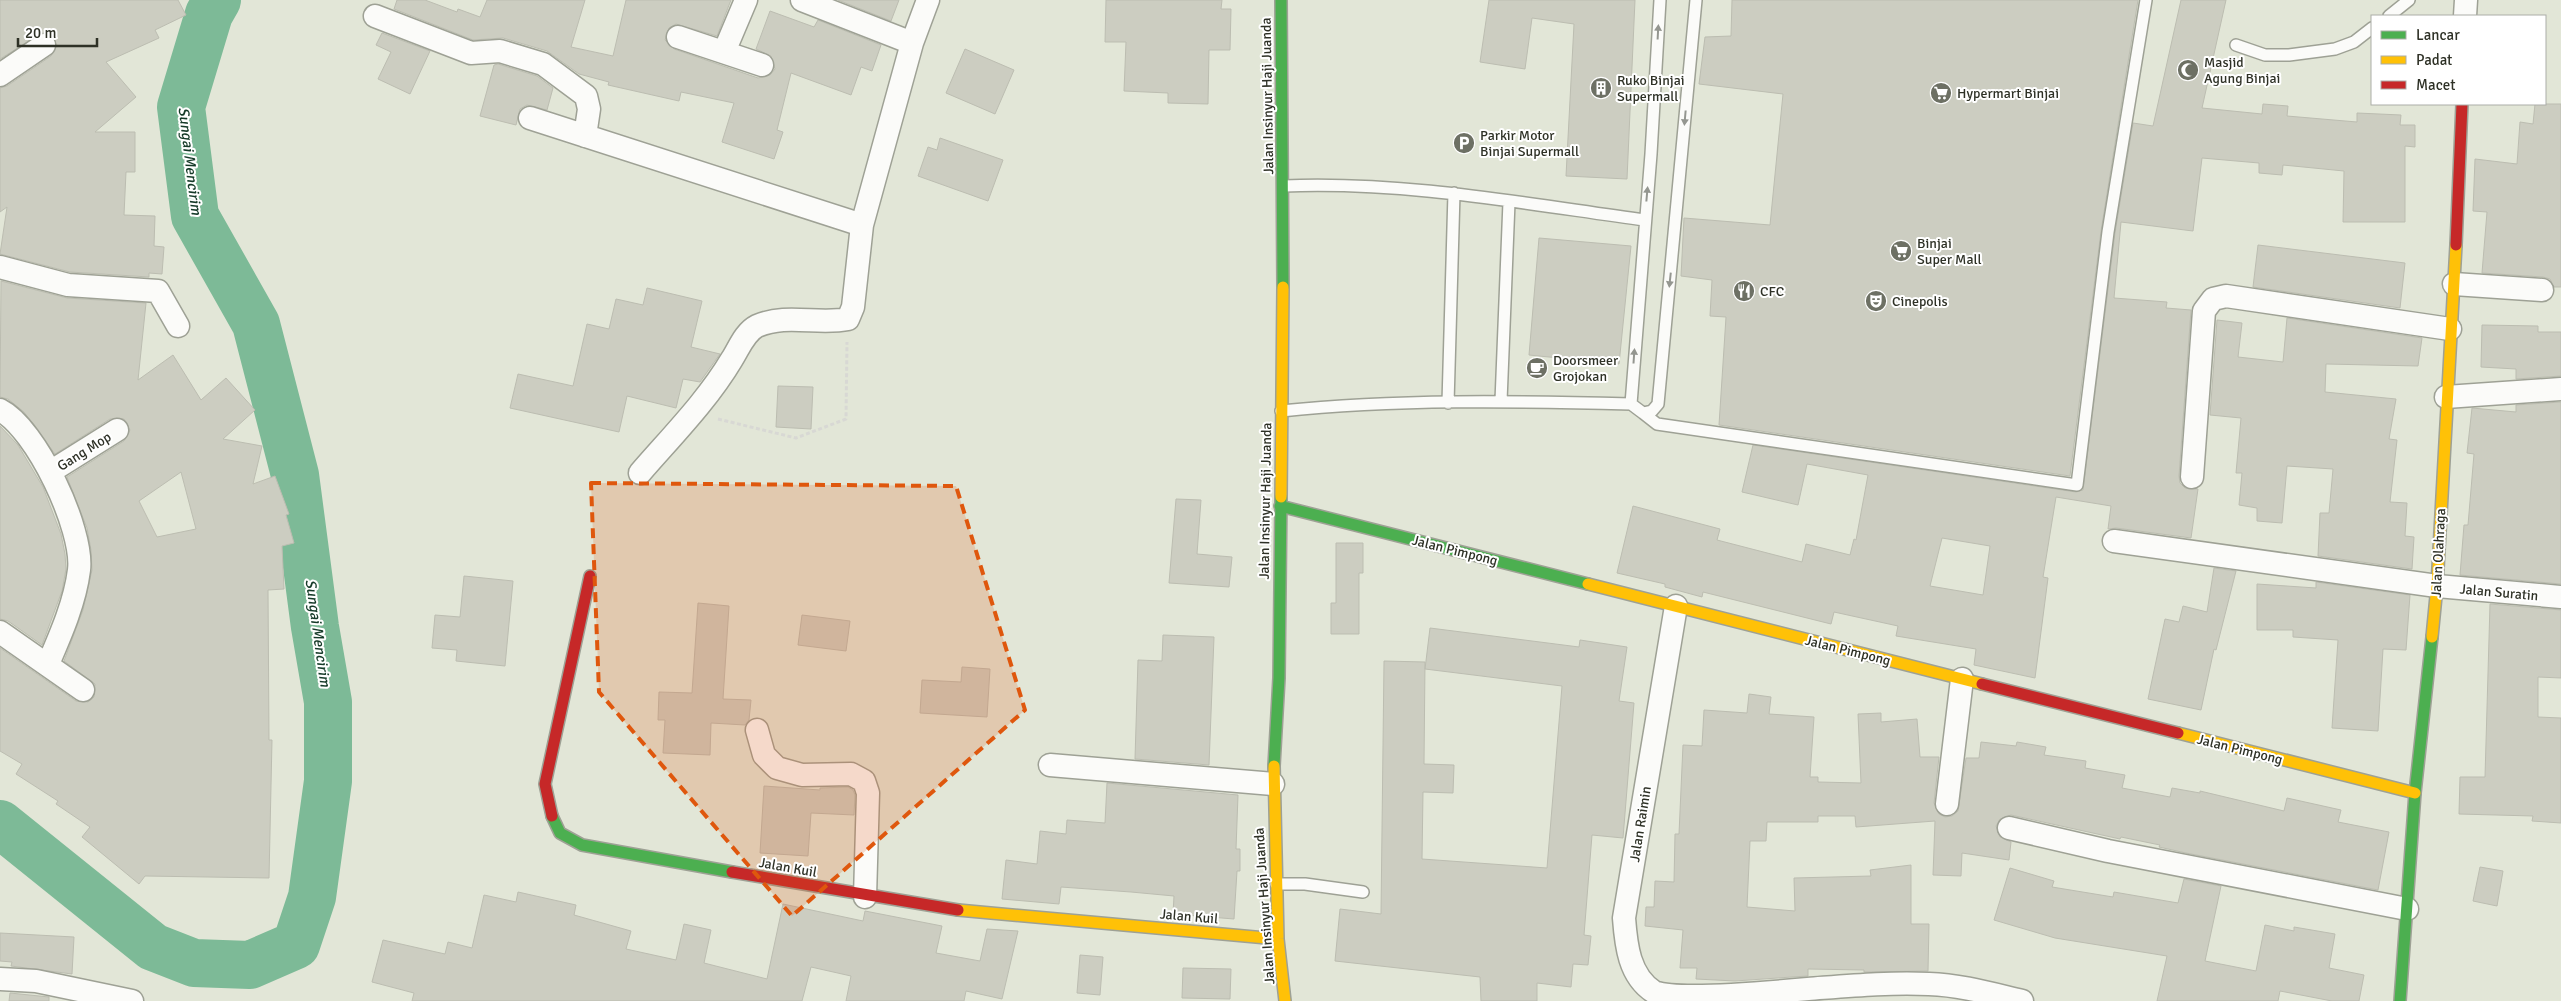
<svg xmlns="http://www.w3.org/2000/svg" width="2561" height="1001" font-family="Signika,sans-serif">
	<style>
		.lines { fill: none; stroke-linecap: round; stroke-linejoin: round }
		.river { stroke: #7dba97; stroke-width: 48 }
		.building { fill: #cccdc1; stroke: #bcbdb1; fill-rule: evenodd }
		.lane-casing { stroke: #9ea195; stroke-width: 14 }
		.street-casing { stroke: #9ea195; stroke-width: 25 }
		.fast-casing { stroke: #9ea195; stroke-width: 14 }
		.slow-casing { stroke: #9ea195; stroke-width: 14 }
		.jam-casing { stroke: #9ea195; stroke-width: 14 }
		.path { stroke: #d8d8d4; stroke-width: 3; stroke-dasharray: 4 2.5; stroke-linecap: butt }
		.lane { stroke: #fbfbf9; stroke-width: 11 }
		.street { stroke: #fbfbf9; stroke-width: 22 }
		.fast { stroke: #4caf50; stroke-width: 11 }
		.slow { stroke: #ffc107; stroke-width: 11 }
		.jam { stroke: #c62828; stroke-width: 11 }
		.oneway { fill: #949690 }
		.marked { fill: #df570d; fill-opacity: 0.2; stroke: #df570d; stroke-width: 4; stroke-dasharray: 10 6; stroke-linejoin: round }
		.labels { text-anchor: middle; stroke-width: 4; stroke-linejoin: round; paint-order: stroke }
		.poi-label { font-size: 14px; fill: #2e3126; stroke: #fff; text-anchor: start }
		.street-label { font-size: 14px; fill: #2e3126; stroke: #fff }
		.water-label { font-size: 15px; font-style: italic; fill: #153a28; stroke: #fff }
	</style>
	<rect width="100%" height="100%" fill="#e2e6d7"/>
	<g class="lines">
		<!-- river -->
		<path class="river" d="M 0,824 L 153,947 L 194,963 L 250,965 L 296,945 L 312,897 L 328,781 L 328,702 L 315,627 L 295,475 L 256,324 L 195,216 L 181,107 L 209,14 L 217,0"/>
	</g>
	<!-- building -->
	<path class="building" d="M 0,0 L 178,0 L 186,15 L 155,30 L 159,38 L 106,62 L 136,97 L 95,132 L 135,132 L 135,172 L 126,172 L 124,215 L 155,216 L 154,246 L 164,247 L 162,274 L 149,273 L 149,277 L 70,272 L 0,254 L 7,207 L 0,212 L 0,88 L 7,86 L 51,56 L 57,45 L 50,33 L 43,32 L 0,59 Z
		M 397,0 L 425,0 L 457,12 L 458,9 L 480,17 L 487,0 L 585,0 L 571,47 L 613,56 L 626,0 L 731,0 L 717,36 L 676,24 L 669,28 L 665,40 L 674,49 L 758,78 L 770,75 L 775,69 L 771,56 L 756,49 L 770,11 L 814,27 L 818,20 L 881,45 L 872,71 L 861,67 L 851,95 L 791,73 L 777,130 L 783,132 L 774,159 L 722,142 L 734,103 L 681,92 L 679,101 L 608,85 L 609,82 L 579,74 L 547,51 L 503,38 L 473,40 L 394,9 Z
		M 838,0 L 899,0 L 891,21 Z
		M 1106,0 L 1222,0 L 1221,9 L 1231,9 L 1230,50 L 1209,50 L 1208,104 L 1168,103 L 1168,93 L 1124,91 L 1126,42 L 1105,42 Z
		M 1489,0 L 1635,0 L 1627,179 L 1566,176 L 1574,24 L 1532,18 L 1525,69 L 1480,62 Z
		M 1732,0 L 2138,0 L 2101,231 L 2070,476 L 1719,425 L 1726,317 L 1710,316 L 1712,280 L 1681,276 L 1684,218 L 1770,225 L 1783,94 L 1699,84 L 1705,37 L 1731,36 Z
		M 2181,0 L 2226,0 L 2202,108 L 2262,114 L 2263,104 L 2288,106 L 2287,116 L 2357,122 L 2357,113 L 2401,115 L 2400,125 L 2415,125 L 2415,147 L 2405,146 L 2405,222 L 2343,222 L 2344,171 L 2283,165 L 2282,175 L 2259,173 L 2259,163 L 2202,158 L 2193,231 L 2121,222 L 2114,298 L 2167,302 L 2166,308 L 2191,310 L 2179,476 L 2180,483 L 2185,488 L 2198,489 L 2191,538 L 2116,528 L 2108,529 L 2111,506 L 2056,497 L 2043,577 L 2048,578 L 2035,678 L 1974,665 L 1976,649 L 1896,636 L 1898,626 L 1834,612 L 1831,624 L 1703,592 L 1702,597 L 1665,587 L 1665,584 L 1617,573 L 1633,506 L 1720,529 L 1717,540 L 1802,562 L 1806,544 L 1850,555 L 1854,539 L 1856,540 L 1868,475 L 1807,464 L 1798,505 L 1742,492 L 1753,445 L 2076,492 L 2083,490 L 2115,233 L 2133,123 L 2153,126 ZM 1942,538 L 1990,546 L 1983,595 L 1930,586 Z
		M 382,33 L 430,51 L 410,94 L 378,79 L 391,52 L 376,45 Z
		M 965,49 L 1014,70 L 995,114 L 946,93 Z
		M 498,64 L 537,76 L 553,88 L 547,110 L 527,105 L 520,109 L 516,125 L 480,116 L 494,65 Z
		M 2535,104 L 2561,104 L 2561,287 L 2554,287 L 2550,279 L 2543,277 L 2482,273 L 2487,212 L 2473,211 L 2475,159 L 2517,164 L 2520,122 L 2533,124 Z
		M 940,138 L 1003,160 L 988,201 L 918,176 L 928,147 L 937,150 Z
		M 1539,238 L 1631,246 L 1619,364 L 1529,355 Z
		M 2258,245 L 2405,263 L 2400,308 L 2253,287 Z
		M 1,281 L 67,298 L 146,303 L 138,380 L 173,355 L 201,400 L 226,378 L 255,410 L 223,439 L 262,446 L 253,484 L 275,476 L 289,514 L 286,515 L 294,543 L 282,546 L 284,589 L 268,590 L 269,740 L 272,740 L 269,878 L 145,876 L 139,884 L 82,837 L 90,827 L 56,804 L 58,801 L 16,774 L 22,764 L 0,751 L 0,648 L 76,701 L 88,702 L 94,697 L 95,684 L 64,661 L 83,610 L 92,570 L 91,550 L 87,528 L 67,477 L 124,441 L 130,430 L 124,419 L 110,419 L 55,454 L 24,412 L 8,399 L 0,397 ZM 181,472 L 196,529 L 157,537 L 139,501 Z
		M 647,288 L 702,301 L 691,347 L 720,354 L 700,382 L 683,379 L 676,408 L 627,396 L 619,432 L 510,408 L 518,374 L 573,386 L 587,324 L 609,329 L 616,299 L 643,305 Z
		M 2287,318 L 2422,338 L 2418,366 L 2326,364 L 2325,392 L 2396,399 L 2389,439 L 2397,440 L 2390,502 L 2407,503 L 2405,536 L 2414,537 L 2412,569 L 2318,556 L 2320,513 L 2329,513 L 2333,469 L 2287,466 L 2282,523 L 2257,521 L 2257,508 L 2239,505 L 2242,473 L 2236,473 L 2241,418 L 2210,415 L 2217,320 L 2242,323 L 2238,357 L 2283,362 Z
		M 2482,325 L 2538,326 L 2538,332 L 2561,332 L 2561,376 L 2516,379 L 2516,369 L 2481,367 Z
		M 778,386 L 813,387 L 811,429 L 776,427 Z
		M 2561,402 L 2561,584 L 2460,575 L 2464,525 L 2468,525 L 2474,454 L 2467,453 L 2472,408 L 2516,412 L 2516,405 Z
		M 0,426 L 18,445 L 43,487 L 61,534 L 65,554 L 66,569 L 62,591 L 42,645 L 8,621 L 0,619 Z
		M 1176,499 L 1201,500 L 1197,554 L 1232,557 L 1229,587 L 1169,583 Z
		M 1336,543 L 1363,543 L 1363,573 L 1359,573 L 1359,634 L 1331,634 L 1331,603 L 1336,603 Z
		M 2214,568 L 2236,571 L 2216,650 L 2214,649 L 2201,710 L 2148,699 L 2165,619 L 2179,622 L 2183,606 L 2207,612 Z
		M 464,576 L 513,581 L 505,666 L 456,661 L 457,650 L 432,648 L 435,615 L 460,617 Z
		M 2316,582 L 2410,595 L 2406,650 L 2383,649 L 2378,731 L 2332,728 L 2338,640 L 2293,637 L 2293,630 L 2257,630 L 2257,584 L 2316,588 Z
		M 698,603 L 729,606 L 723,699 L 751,700 L 749,720 L 745,725 L 711,723 L 710,755 L 663,753 L 665,720 L 658,720 L 659,692 L 692,693 Z
		M 2490,604 L 2561,610 L 2561,678 L 2538,677 L 2538,717 L 2561,718 L 2561,823 L 2532,821 L 2533,816 L 2459,814 L 2460,777 L 2485,777 Z
		M 802,615 L 850,621 L 846,651 L 798,645 Z
		M 1430,628 L 1579,647 L 1580,640 L 1627,647 L 1619,701 L 1634,703 L 1623,838 L 1592,835 L 1584,935 L 1591,936 L 1588,965 L 1573,964 L 1571,987 L 1537,983 L 1537,1001 L 1481,1001 L 1480,977 L 1335,961 L 1340,909 L 1381,914 L 1384,661 L 1425,662 L 1424,764 L 1454,765 L 1453,793 L 1423,792 L 1422,859 L 1547,868 L 1562,686 L 1425,669 Z
		M 1163,635 L 1214,637 L 1209,765 L 1135,759 L 1138,660 L 1162,661 Z
		M 962,667 L 990,669 L 987,717 L 920,713 L 922,680 L 961,682 Z
		M 1749,694 L 1771,697 L 1769,714 L 1814,717 L 1810,777 L 1818,777 L 1818,782 L 1861,783 L 1858,714 L 1881,713 L 1881,722 L 1917,719 L 1920,757 L 1939,757 L 1934,803 L 1939,814 L 1945,817 L 1952,816 L 1958,811 L 1966,758 L 1979,758 L 1981,742 L 2016,746 L 2017,742 L 2046,747 L 2044,755 L 2086,761 L 2085,768 L 2125,775 L 2122,788 L 2170,797 L 2172,788 L 2200,793 L 2200,791 L 2284,811 L 2287,798 L 2341,810 L 2338,822 L 2389,832 L 2378,890 L 2186,853 L 2159,847 L 2160,845 L 2121,837 L 2120,839 L 2011,815 L 2000,819 L 1996,826 L 2000,837 L 2011,842 L 2009,860 L 1962,853 L 1961,876 L 1933,875 L 1935,821 L 1856,827 L 1855,816 L 1818,816 L 1818,822 L 1767,822 L 1766,841 L 1750,841 L 1747,907 L 1795,911 L 1794,878 L 1871,876 L 1870,870 L 1911,865 L 1911,924 L 1929,924 L 1928,971 L 1864,972 L 1864,970 L 1808,969 L 1808,976 L 1792,977 L 1735,981 L 1696,979 L 1697,968 L 1680,968 L 1683,930 L 1645,926 L 1646,907 L 1654,907 L 1655,881 L 1674,882 L 1675,834 L 1679,834 L 1683,745 L 1702,746 L 1704,710 L 1747,713 Z
		M 1107,783 L 1238,795 L 1236,849 L 1240,849 L 1240,871 L 1237,871 L 1234,919 L 1173,914 L 1174,896 L 1131,892 L 1061,887 L 1059,904 L 1002,899 L 1006,860 L 1037,864 L 1040,831 L 1066,834 L 1067,820 L 1105,823 Z
		M 764,786 L 820,790 L 820,788 L 848,787 L 853,790 L 855,795 L 854,815 L 811,813 L 808,856 L 760,853 Z
		M 2480,867 L 2503,871 L 2497,906 L 2473,901 Z
		M 2010,868 L 2054,881 L 2052,887 L 2113,897 L 2114,892 L 2178,903 L 2184,879 L 2221,886 L 2205,961 L 2256,971 L 2265,925 L 2294,931 L 2294,927 L 2335,934 L 2329,968 L 2364,975 L 2359,1001 L 2332,1001 L 2280,991 L 2278,1001 L 2157,1001 L 2167,956 L 2055,938 L 1994,920 Z
		M 518,892 L 576,905 L 574,915 L 631,931 L 626,949 L 676,960 L 684,924 L 711,930 L 704,963 L 767,979 L 783,904 L 863,921 L 865,911 L 942,926 L 936,953 L 980,961 L 987,929 L 1018,931 L 1002,999 L 966,991 L 964,1001 L 846,1001 L 851,976 L 811,967 L 802,1001 L 412,1001 L 414,993 L 372,982 L 383,940 L 445,954 L 448,942 L 472,948 L 484,895 L 516,902 Z
		M 0,933 L 74,937 L 72,974 L 11,966 L 12,962 L 0,961 Z
		M 1080,955 L 1103,957 L 1100,995 L 1077,993 Z
		M 1183,968 L 1231,969 L 1230,999 L 1182,998 Z
		M 10,993 L 49,997 L 49,1001 L 9,1001 Z"/>
	<g class="lines">
		<!-- lane casing -->
		<g class="lane-casing">
			<path id="lane" d="M 2389,16 L 2409,0
				M 2236,45 L 2265,55 L 2289,55 L 2335,49 L 2354,42 L 2372,28
				M 1284,186 C 1405,181 1526,204 1645,220
				M 1501,401 L 1509,202
				M 1448,403 L 1454,193
				M 1631,404 L 1651,154 L 1660,0
				M 1281,411 C 1397,399 1515,401 1631,404 L 1643,413 L 1652,411 L 1658,404 L 1696,0
				M 1643,413 L 1657,424 L 2077,485 L 2108,232 L 2146,0
				M 1276,884 L 1305,884 L 1363,892"/>
		</g>
		<!-- street casing -->
		<g class="street-casing">
			<path id="street" d="M 802,0 L 912,43
				M 375,16 L 471,53 L 500,51 L 543,64 L 586,96 L 589,109 L 585,136
				M 2465,16 L 2466,0
				M 678,37 L 762,65
				M 724,52 L 746,0
				M 0,75 L 44,45
				M 530,118 L 862,225
				M 0,267 L 68,285 L 158,291 L 178,326
				M 2454,284 L 2542,290
				M 2446,397 L 2561,389
				M 0,410 C 36,428 84,530 79,570 C 75,602 61,634 48,664
				M 50,472 L 117,430
				M 640,473 C 672,436 707,401 732,359 C 739,348 745,332 757,326 C 786,313 818,325 848,319 L 853,307 L 862,225 L 912,43 L 928,0
				M 2192,477 L 2204,311 L 2213,299 L 2226,296 L 2450,329
				M 2114,541 L 2437,586 L 2561,597
				M 1676,606 L 1624,918 C 1626,945 1629,976 1654,992 C 1679,1001 1776,992 1808,989 C 1848,986 1890,982 1929,984 C 1961,985 1992,994 2022,1001
				M 0,632 L 83,690
				M 757,730 L 764,755 L 777,768 L 802,775 L 851,774 L 864,781 L 868,793 L 865,897
				M 1050,765 L 1273,784
				M 1947,804 L 1962,679
				M 2009,828 L 2108,851 L 2407,909
				M 0,979 L 36,981 L 132,1001"/>
		</g>
		<!-- fast casing -->
		<g class="fast-casing">
			<path id="fast" d="M 1281,0 L 1283,287
				M 1280,506 L 1588,584
				M 1274,766 L 1279,678 L 1281,497
				M 552,816 L 560,833 L 582,845 L 732,872
				M 2400,1001 L 2415,793 L 2432,637"/>
		</g>
		<!-- slow casing -->
		<g class="slow-casing">
			<path id="slow" d="M 1281,497 L 1283,287
				M 1588,584 L 1982,684
				M 2432,637 L 2437,586 L 2456,245
				M 2178,733 L 2415,793
				M 1274,766 L 1278,939 L 1285,1001
				M 958,910 L 1278,939"/>
		</g>
		<!-- jam casing -->
		<g class="jam-casing">
			<path id="jam" d="M 2456,245 L 2462,104
				M 1982,684 L 2178,733
				M 552,816 L 545,784 L 590,576
				M 732,872 L 958,910"/>
		</g>
		<!-- path -->
		<path class="path" d="M 718,419 L 796,438 L 846,419 L 847,342"/>
		<!-- lane -->
		<use href="#lane" class="lane"/>
		<!-- street -->
		<use href="#street" class="street"/>
		<!-- fast -->
		<use href="#fast" class="fast"/>
		<!-- slow -->
		<use href="#slow" class="slow"/>
		<!-- jam -->
		<use href="#jam" class="jam"/>
	</g>
	<!-- one-way arrows -->
	<defs><path id="oneway-solid" d="M-6-.8H1V-3.2L6.5 0L1 3.2V.8H-6Z" transform="scale(1.25)"/></defs>
	<g class="oneway">
		<use href="#oneway-solid" transform="translate(1658 32) rotate(-87)"/>
		<use href="#oneway-solid" transform="translate(1685 118) rotate(95)"/>
		<use href="#oneway-solid" transform="translate(1647 194) rotate(-85)"/>
		<use href="#oneway-solid" transform="translate(1670 280) rotate(96)"/>
		<use href="#oneway-solid" transform="translate(1634 356) rotate(-86)"/>
	</g>
	<!-- marked area -->
	<path class="marked" d="M 591,483 L 956,486 L 1025,710 L 792,916 L 599,692 Z"/>
	<!-- icons -->
	<defs>
		<g id="mosque-disc" transform="scale(1.125)"><circle r="9.5" fill="#6d7064" stroke="#fff"/><path d="M3.5-4.9A6 6 0 1 0 3.5 4.9A5 5 0 1 1 3.5-4.9Z" fill="#fff"/></g>
		<g id="building-disc" transform="scale(1.125)"><circle r="9.5" fill="#6d7064" stroke="#fff"/><path d="M-4-6H4V6H1V3H-1V6H-4ZM-2.5-4.3h1.7v1.8h-1.7ZM.8-4.3h1.7v1.8H.8ZM-2.5-1h1.7V.8h-1.7ZM.8-1h1.7V.8H.8Z" fill="#fff"/></g>
		<g id="supermarket-disc" transform="scale(1.125)"><circle r="9.5" fill="#6d7064" stroke="#fff"/><path d="M-6-5.5h2.5l.6 2H6L4.5 2H-2.5L-4.4-4H-6ZM-1.5 3.2a1.3 1.3 0 1 0 .1 0ZM3 3.2a1.3 1.3 0 1 0 .1 0Z" fill="#fff"/></g>
		<g id="parking-disc" transform="scale(1.125)"><circle r="9.5" fill="#6d7064" stroke="#fff"/><path d="M-3.5-5.5H1a3.5 3.5 0 0 1 0 7H-1V5.5H-3.5ZM-1-3.4V-.6H.8a1.4 1.4 0 0 0 0-2.8Z" fill="#fff"/></g>
		<g id="restaurant-disc" transform="scale(1.125)"><circle r="9.5" fill="#6d7064" stroke="#fff"/><path d="M-5-6h1v4h1v-4h1v4h1v-4h1v5L-1.5 .5V6h-2V.5L-5-1ZM5-6V6H3V1.5H1.5Q1.5-4 5-6Z" fill="#fff"/></g>
		<g id="theatre-disc" transform="scale(1.125)"><circle r="9.5" fill="#6d7064" stroke="#fff"/><path d="M-5-5.5Q0-4 5-5.5V0Q5 5 0 6Q-5 5-5 0ZM-3.3-2.5H-1v1.5H-3.3ZM1-2.5H3.3v1.5H1ZM-2.8 1Q0 5.5 2.8 1Z" fill="#fff"/></g>
		<g id="cafe-disc" transform="scale(1.125)"><circle r="9.5" fill="#6d7064" stroke="#fff"/><path d="M-5.5-4.5H6V0H3Q3 3.5 0 3.5H-2.5Q-5.5 3.5-5.5 0ZM3-3.2v2h1.7v-2ZM-6 4.5H4V6H-6Z" fill="#fff"/></g>
	</defs>
	<g fill-rule="evenodd">
		<use href="#mosque-disc" x="2188" y="70"/>
		<use href="#building-disc" x="1601" y="88"/>
		<use href="#supermarket-disc" x="1941" y="93"/>
		<use href="#parking-disc" x="1464" y="143"/>
		<use href="#supermarket-disc" x="1901" y="251"/>
		<use href="#restaurant-disc" x="1744" y="291"/>
		<use href="#theatre-disc" x="1876" y="301"/>
		<use href="#cafe-disc" x="1537" y="368"/>
	</g>
	<g class="labels">
		<!-- poi labels -->
		<g class="poi-label">
			<text x="2204" y="67">Masjid<tspan x="2204" dy="16">Agung Binjai</tspan></text>
			<text x="1617" y="85">Ruko Binjai<tspan x="1617" dy="16">Supermall</tspan></text>
			<text x="1957" y="98">Hypermart Binjai</text>
			<text x="1480" y="140">Parkir Motor<tspan x="1480" dy="16">Binjai Supermall</tspan></text>
			<text x="1917" y="248">Binjai<tspan x="1917" dy="16">Super Mall</tspan></text>
			<text x="1760" y="296">CFC</text>
			<text x="1892" y="306">Cinepolis</text>
			<text x="1553" y="365">Doorsmeer<tspan x="1553" dy="16">Grojokan</tspan></text>
		</g>
		<!-- street labels -->
		<g class="street-label">
			<text transform="translate(1267 96) rotate(-91)" y="5">Jalan Insinyur Haji Juanda</text>
			<text transform="translate(84 451) rotate(-32)" y="5">Gang Mop</text>
			<text transform="translate(1265 501) rotate(-89)" y="5">Jalan Insinyur Haji Juanda</text>
			<text transform="translate(1455 550) rotate(14)" y="5">Jalan Pimpong</text>
			<text transform="translate(2438 553) rotate(-87)" y="5">Jalan Olahraga</text>
			<text transform="translate(2499 592) rotate(5)" y="5">Jalan Suratin</text>
			<text transform="translate(1848 650) rotate(14)" y="5">Jalan Pimpong</text>
			<text transform="translate(2240 749) rotate(14)" y="5">Jalan Pimpong</text>
			<text transform="translate(1640 824) rotate(-81)" y="5">Jalan Raimin</text>
			<text transform="translate(788 867) rotate(10)" y="5">Jalan Kuil</text>
			<text transform="translate(1264 906) rotate(-94)" y="5">Jalan Insinyur Haji Juanda</text>
			<text transform="translate(1189 916) rotate(5)" y="5">Jalan Kuil</text>
		</g>
		<!-- water labels -->
		<g class="water-label">
			<text transform="translate(190 161) rotate(83)" y="5">Sungai Mencirim</text>
			<text transform="translate(318 633) rotate(82)" y="5">Sungai Mencirim</text>
		</g>
	</g>
	<!-- legend -->
	<rect x="2371" y="15" width="175" height="90" fill="#ffffff" stroke="#abada8"/>
	<rect x="2381" y="31" width="25" height="8" fill="#4caf50" stroke="#abada8"/>
	<text x="2416" y="40" font-size="15" fill="#2e3126">Lancar</text>
	<rect x="2381" y="56" width="25" height="8" fill="#ffc107" stroke="#abada8"/>
	<text x="2416" y="65" font-size="15" fill="#2e3126">Padat</text>
	<rect x="2381" y="81" width="25" height="8" fill="#c62828" stroke="#abada8"/>
	<text x="2416" y="90" font-size="15" fill="#2e3126">Macet</text>
	<!-- scale -->
	<path d="M18 38v8h79v-8" fill="none" stroke="#2e3126" stroke-width="2.5"/>
	<text x="25" y="38" font-size="15" fill="#2e3126" stroke="#ffffff" stroke-width="4" paint-order="stroke">20 m</text>
</svg>
